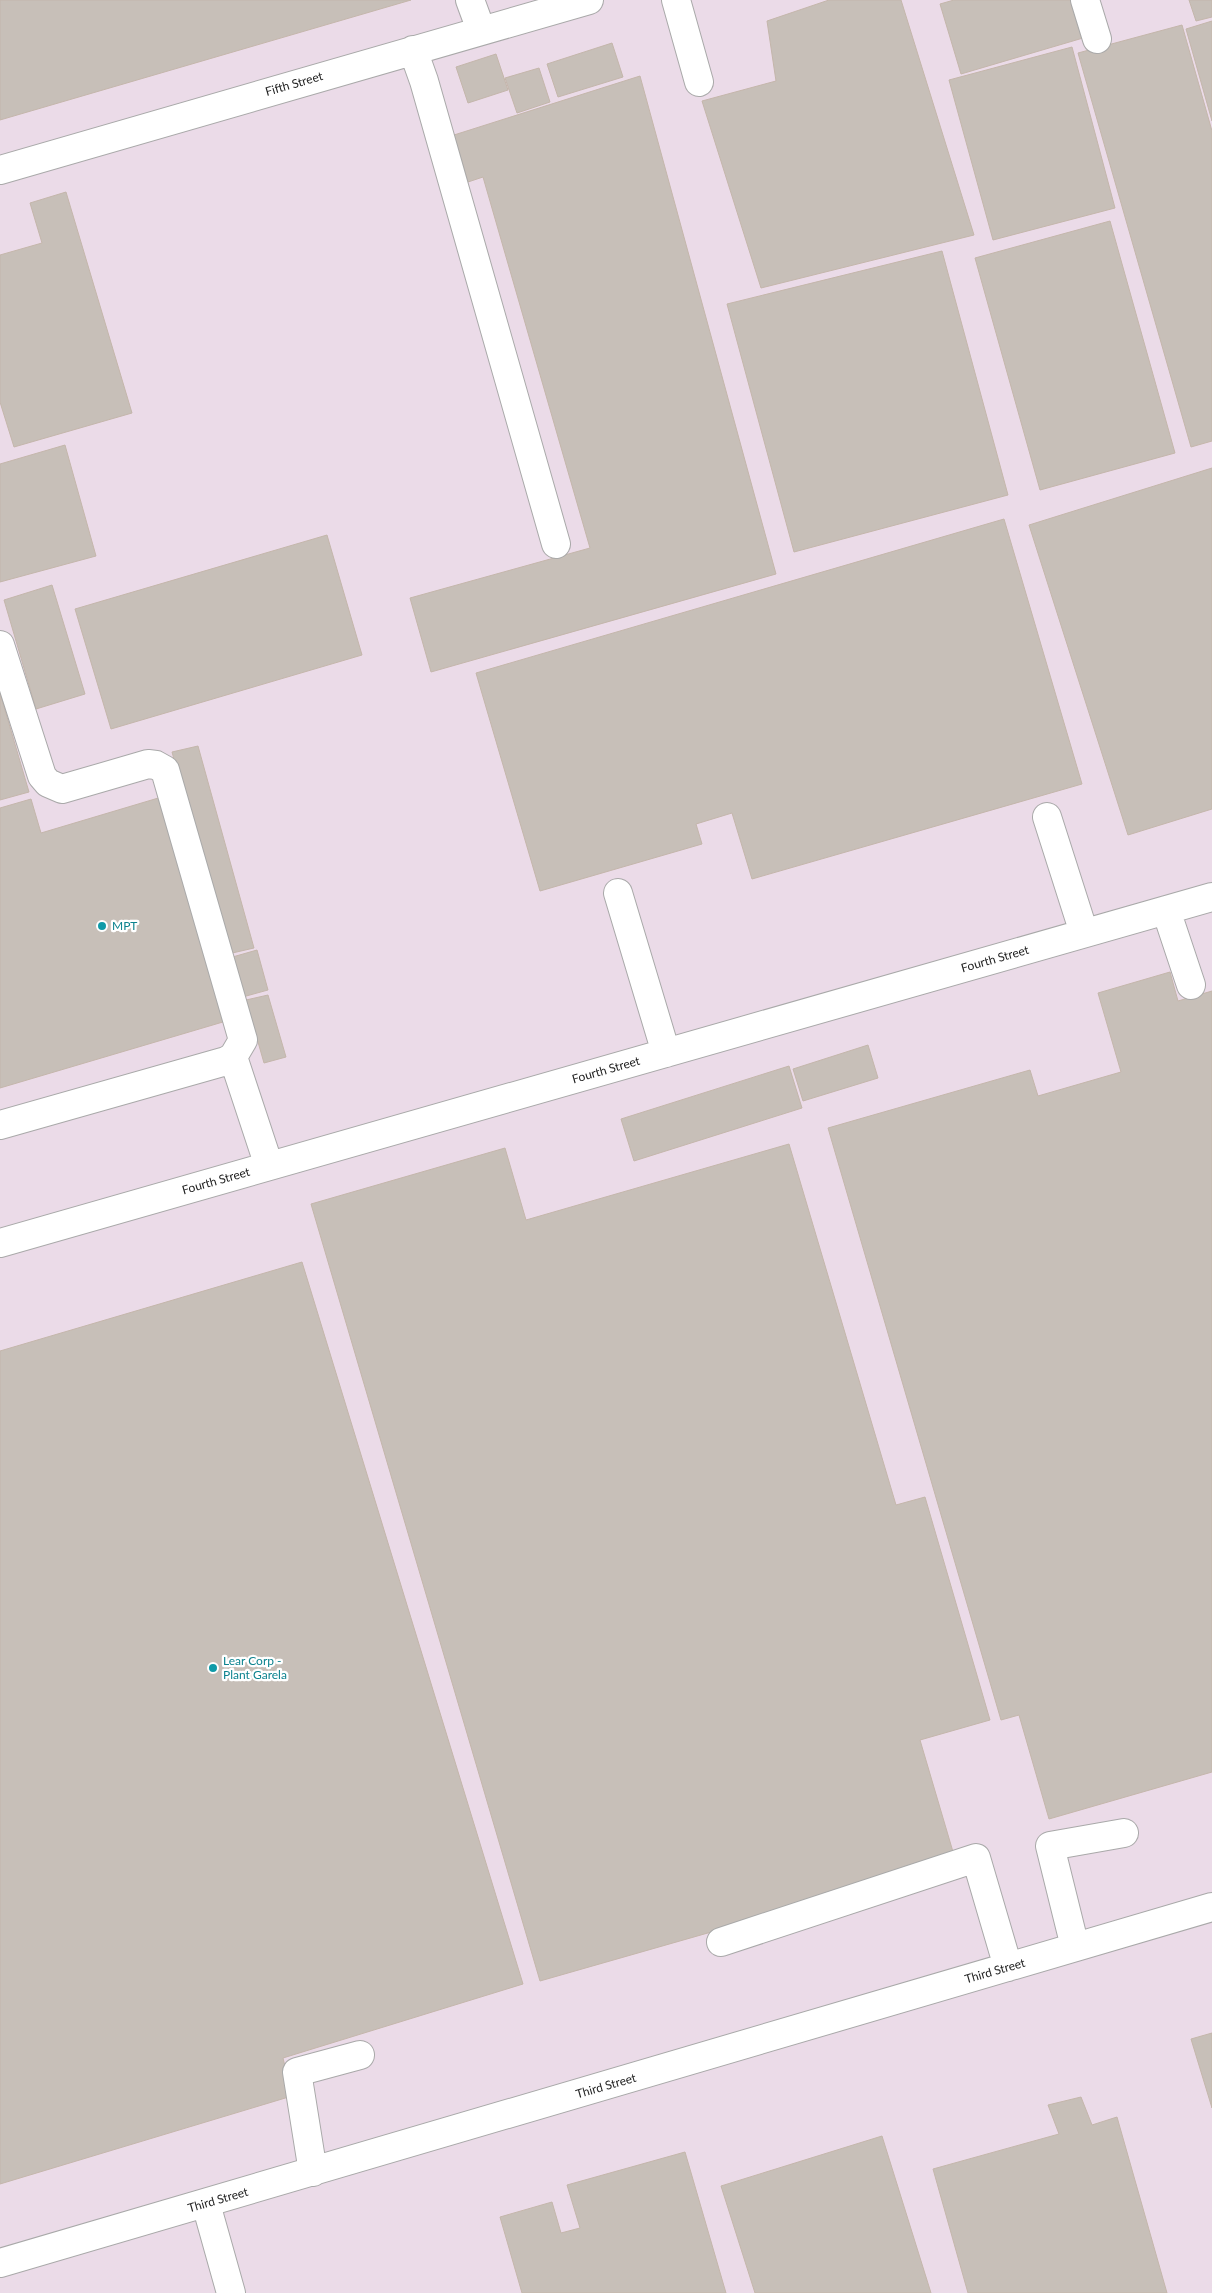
<svg xmlns="http://www.w3.org/2000/svg" width="1212" height="2293" font-family="Lato,sans-serif">
	<style>
		.industrial { fill: #ebdbe8 }
		.building { fill: #c7bfb8; stroke: #c4b6ab }
		.lines { fill: none; stroke-linecap: round; stroke-linejoin: round }
		.minor-casing { stroke: #a9a9a9; stroke-width: 30 }
		.minor { stroke: #fff; stroke-width: 28 }
		.culture-dot { fill: #0f9aa8; stroke: #fff; stroke-width: 2 }
		.labels { text-anchor: middle; stroke-width: 4.5; stroke-linejoin: round; paint-order: stroke }
		.street-label { font-size: 12px; fill: #222; stroke: #fff }
		.culture-label { font-size: 12px; fill: #0d838f; stroke: #fff; text-anchor: start }
	</style>
	<rect width="100%" height="100%" fill="#f2efe9"/>
	<!-- industrial -->
	<path class="industrial" d="M 0,0 L 1212,0 L 1212,2293 L 0,2293 Z"/>
	<!-- building -->
	<path class="building" d="M 0,0 L 411,0 L 0,120 Z
		M 829,0 L 901,0 L 974,235 L 761,288 L 702,101 L 776,81 L 767,21 Z
		M 954,0 L 1071,0 L 1083,38 L 961,74 L 940,4 Z
		M 1189,0 L 1212,0 L 1212,17 L 1196,21 Z
		M 1212,21 L 1212,121 L 1186,29 Z
		M 1182,25 L 1212,131 L 1212,441 L 1191,447 L 1078,53 Z
		M 612,43 L 623,77 L 558,97 L 547,64 Z
		M 1072,47 L 1115,208 L 993,240 L 949,80 Z
		M 496,54 L 508,90 L 468,103 L 456,67 Z
		M 539,68 L 550,102 L 517,113 L 505,78 Z
		M 640,76 L 776,574 L 431,672 L 410,598 L 590,548 L 483,177 L 468,182 L 454,135 Z
		M 66,192 L 132,413 L 14,447 L 0,402 L 0,255 L 42,243 L 30,203 Z
		M 1110,221 L 1175,453 L 1040,490 L 975,258 Z
		M 942,251 L 1008,495 L 794,552 L 727,304 Z
		M 65,445 L 96,556 L 0,582 L 0,464 Z
		M 1212,468 L 1212,809 L 1128,835 L 1029,525 Z
		M 1004,519 L 1082,784 L 752,879 L 732,813 L 696,824 L 702,844 L 540,891 L 476,673 Z
		M 327,535 L 362,655 L 111,729 L 75,609 Z
		M 52,585 L 85,694 L 36,709 L 4,600 Z
		M 0,693 L 29,792 L 0,800 Z
		M 198,746 L 254,948 L 228,954 L 172,752 Z
		M 165,796 L 233,1019 L 0,1088 L 0,808 L 31,799 L 41,833 Z
		M 257,950 L 268,990 L 239,998 L 229,958 Z
		M 1170,972 L 1178,1001 L 1212,991 L 1212,1772 L 1049,1819 L 1019,1715 L 1001,1720 L 828,1128 L 1030,1070 L 1038,1096 L 1121,1072 L 1098,993 Z
		M 268,995 L 286,1057 L 264,1063 L 246,1000 Z
		M 868,1045 L 878,1078 L 803,1101 L 793,1069 Z
		M 789,1066 L 802,1108 L 634,1161 L 621,1119 Z
		M 789,1144 L 896,1505 L 925,1497 L 990,1720 L 920,1740 L 956,1862 L 540,1981 L 311,1204 L 505,1148 L 526,1220 Z
		M 302,1262 L 523,1984 L 283,2058 L 292,2096 L 0,2184 L 0,1351 Z
		M 1212,2033 L 1212,2108 L 1191,2039 Z
		M 1081,2097 L 1092,2125 L 1117,2117 L 1167,2293 L 968,2293 L 933,2169 L 1059,2134 L 1048,2105 Z
		M 882,2136 L 931,2293 L 755,2293 L 721,2186 Z
		M 685,2152 L 726,2293 L 522,2293 L 500,2217 L 552,2202 L 561,2233 L 580,2228 L 567,2185 Z"/>
	<g class="lines">
		<!-- minor casing -->
		<g class="minor-casing">
			<path id="minor" d="M 470,0 L 481,30
				M 676,0 L 699,82
				M 1085,0 L 1097,39
				M 413,50 L 424,81 L 556,544
				M 0,170 L 589,0
				M 0,645 L 42,776 L 48,783 L 62,789 L 148,764 L 156,765 L 165,770 L 243,1040 L 233,1057 L 226,1061 L 0,1125
				M 1047,817 L 1084,933
				M 618,893 L 666,1053
				M 1166,910 L 1191,985
				M 233,1057 L 269,1166
				M 0,1243 L 1212,897
				M 721,1942 L 976,1858 L 1008,1967
				M 1075,1947 L 1050,1846 L 1124,1833
				M 313,2172 L 297,2072 L 360,2055
				M 206,2204 L 231,2293
				M 0,2263 L 1212,1907"/>
		</g>
		<!-- minor -->
		<use href="#minor" class="minor"/>
	</g>
	<!-- markers -->
	<g class="culture-dot">
		<circle cx="102" cy="926" r="5"/>
		<circle cx="213" cy="1668" r="5"/>
	</g>
	<g class="labels">
		<!-- street labels -->
		<g class="street-label">
			<text transform="translate(294 84) rotate(-16)" y="4">Fifth Street</text>
			<text transform="translate(995 959) rotate(-16)" y="4">Fourth Street</text>
			<text transform="translate(606 1070) rotate(-16)" y="4">Fourth Street</text>
			<text transform="translate(216 1181) rotate(-16)" y="4">Fourth Street</text>
			<text transform="translate(995 1971) rotate(-16)" y="4">Third Street</text>
			<text transform="translate(606 2086) rotate(-16)" y="4">Third Street</text>
			<text transform="translate(218 2200) rotate(-16)" y="4">Third Street</text>
		</g>
		<!-- culture labels -->
		<g class="culture-label">
			<text x="112" y="930">MPT</text>
			<text x="223" y="1665">Lear Corp -<tspan x="223" dy="14">Plant Garela</tspan></text>
		</g>
	</g>
</svg>
